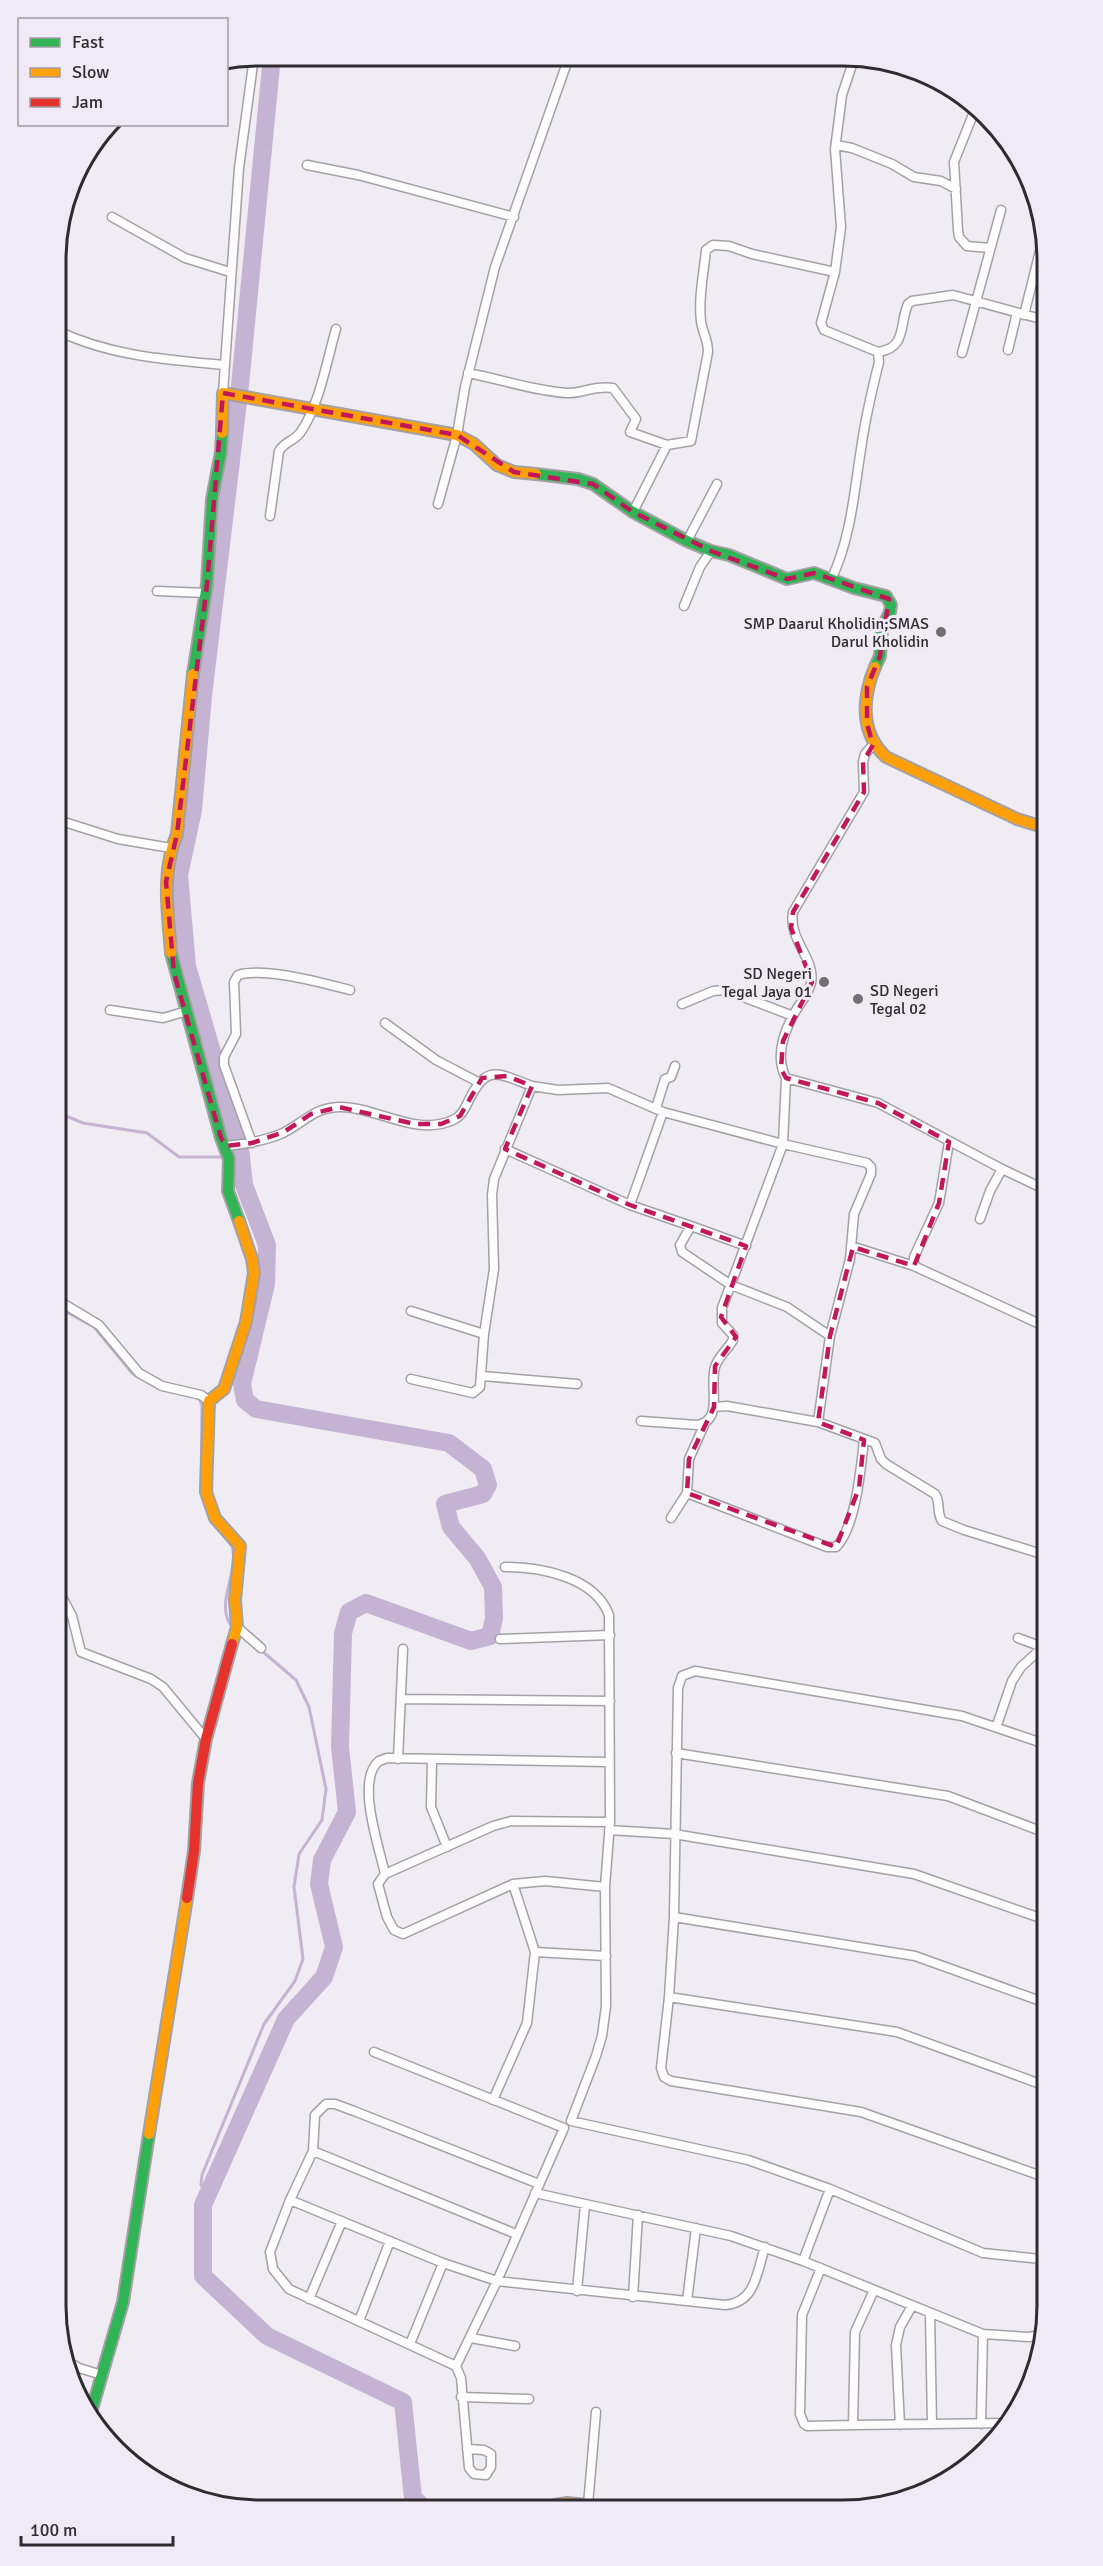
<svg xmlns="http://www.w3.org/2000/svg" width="1103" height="2566" font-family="Signika,sans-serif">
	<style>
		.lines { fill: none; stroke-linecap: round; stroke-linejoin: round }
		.stream { stroke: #c5b3d3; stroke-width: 3 }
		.river { stroke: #c5b3d3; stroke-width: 18 }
		.street-casing { stroke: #a4a1a5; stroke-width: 11 }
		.fast-casing { stroke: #a4a1a5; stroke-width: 14 }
		.slow-casing { stroke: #a4a1a5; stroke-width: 14 }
		.jam-casing { stroke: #a4a1a5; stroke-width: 14 }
		.street { stroke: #fdfcfd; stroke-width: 8 }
		.fast { stroke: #30b455; stroke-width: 10 }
		.slow { stroke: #ff9f0a; stroke-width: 10 }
		.jam { stroke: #e5322d; stroke-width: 10 }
		.marked { fill: none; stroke: #c2185b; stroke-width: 4.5; stroke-dasharray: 12 8; stroke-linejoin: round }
		.poi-dot { fill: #726f74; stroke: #f0e9f6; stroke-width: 2 }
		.labels { text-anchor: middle; stroke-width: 6; stroke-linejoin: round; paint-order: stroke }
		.poi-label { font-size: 16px; fill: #2e2c30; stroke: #f0e9f6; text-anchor: end }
		.rim { fill: none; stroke: #2e2c30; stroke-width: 3 }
	</style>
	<rect width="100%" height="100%" fill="#f0ecf3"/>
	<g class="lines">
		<!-- stream -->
		<path class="stream" d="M 59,1113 L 83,1123 L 147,1133 L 179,1157 L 224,1157
			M 59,1308 L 94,1327 L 132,1373 L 138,1377
			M 195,1397 L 200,1400 L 202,1406 L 201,1489
			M 211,1520 L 232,1546 L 234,1557
			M 233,1566 C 230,1585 217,1614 234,1628
			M 208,2195 L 201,2185 L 202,2175 L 264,2024 L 295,1981 L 303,1959 L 294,1887 L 299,1854 L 322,1820 L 326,1789 L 309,1707 L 296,1680 L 262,1651"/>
		<!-- river -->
		<path class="river" d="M 272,56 L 240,385 L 203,696 L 193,810 L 179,875 L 187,966 L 240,1148 L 244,1185 L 267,1245 L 266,1284 L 242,1384 L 245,1400 L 256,1409 L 449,1443 L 483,1469 L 488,1485 L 483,1494 L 445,1504 L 451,1527 L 477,1558 L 493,1587 L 494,1618 L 490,1636 L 471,1641 L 366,1603 L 349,1612 L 343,1633 L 340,1747 L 347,1812 L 322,1860 L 319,1884 L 334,1947 L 324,1977 L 286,2019 L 203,2205 L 203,2276 L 267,2336 L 403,2402 L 413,2498 L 422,2506"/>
		<!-- street casing -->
		<g class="street-casing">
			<path id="street" d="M 854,59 L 842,95 L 835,149 L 841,227 L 835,272 L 821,323 L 824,330 L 878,352 C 907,348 899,325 908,304 L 912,301 L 953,295 L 1041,319
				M 976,107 L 954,162 L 958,230 L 959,237 L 967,246 L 990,248
				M 836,145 L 852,148 L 892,164 L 914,177 L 941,181 L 956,189
				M 307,165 L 358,175 L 514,217
				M 112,217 L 185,258 L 230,272
				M 1024,315 L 1041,247
				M 56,330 C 109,356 168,360 225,365
				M 1008,350 L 1017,313
				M 962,353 L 1001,210
				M 468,373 C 501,379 533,391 567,393 C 583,394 592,385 613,388 L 636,419 L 630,432 L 667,445 L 691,441 L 708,352 C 708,338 702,332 701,321 C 698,298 704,272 706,250 L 713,245 L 729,246 L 752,254 L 835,272
				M 223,393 L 239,168 L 254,57
				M 438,504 L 457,435 L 465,387 L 495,267 L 569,57
				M 633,512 L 667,445
				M 270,516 L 279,451 C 284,442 294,441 300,433 C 319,407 327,360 336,329
				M 687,541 L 717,484
				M 831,580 C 851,538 854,493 861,449 C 865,420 872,390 879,362 L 878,352
				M 157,591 L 206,593
				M 684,606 L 700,567 L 711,551
				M 873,745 L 865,754 L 863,762 L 864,792 L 793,912 C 788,940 816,959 811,983 C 809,992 803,1000 798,1007 C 785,1028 774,1055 786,1078 L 878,1103 L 1002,1169 L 1044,1189
				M 58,820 L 118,839 L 171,848
				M 682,1004 L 713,991 L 725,990 L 793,1016
				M 110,1010 L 163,1018 L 187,1011
				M 385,1023 L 436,1060 L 478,1082
				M 656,1108 L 665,1079 L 671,1077 L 675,1066
				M 949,1142 L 939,1203 L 914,1257 L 914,1266 L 1044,1326
				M 252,1143 L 224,1065 L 224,1057 L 236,1034 L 234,982 L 238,975 C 266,967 322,983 350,990
				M 226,1146 C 245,1144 265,1141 283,1133 C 305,1122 314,1107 341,1107 C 377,1107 416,1137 453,1120 C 460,1117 464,1111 467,1104 C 486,1064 495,1072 532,1086
				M 505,1149 L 630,1205 L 691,1226 L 680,1245 L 682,1252 L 731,1285 L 787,1307 L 830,1336
				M 630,1205 L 663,1112
				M 980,1219 L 990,1191 L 1002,1169
				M 691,1226 L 746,1246
				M 851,1246 L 914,1266
				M 59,1301 L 99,1325 L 139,1373 L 162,1386 L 201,1395 L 209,1401
				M 411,1311 L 484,1334
				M 482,1376 L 577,1384
				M 411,1379 L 473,1393 L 480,1387 L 484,1334 L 494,1269 L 492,1195 L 494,1179 L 532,1086 L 558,1090 L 608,1088 L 663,1112 L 783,1144 L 867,1163 L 871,1167 L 871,1174 L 854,1214 L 850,1259 L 830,1336 L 818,1422 L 727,1406 L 714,1407
				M 641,1421 L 697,1425 C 724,1421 709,1386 715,1367 C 718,1357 728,1349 733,1340 L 733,1335 L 722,1323 L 722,1308 L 783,1144 L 786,1078
				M 818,1422 L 875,1443 L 881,1459 L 886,1464 L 935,1494 C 941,1502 936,1512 942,1521 L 964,1530 L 1045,1555
				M 687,1493 L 827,1547 L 836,1547 C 856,1528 861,1466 864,1440
				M 671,1518 L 687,1493 L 689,1459 L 705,1423
				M 505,1567 C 541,1567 595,1577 609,1615 L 610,1822 L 605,1887 L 606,2006 L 602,2036 L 596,2056 L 571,2121 L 748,2160 L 830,2189 L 983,2253 L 1041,2259
				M 60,1593 L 72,1616 L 81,1652 L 151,1679 L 163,1687 L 206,1739
				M 237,1627 L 261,1648
				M 1018,1638 L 1045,1648
				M 500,1639 L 610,1635
				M 401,1699 L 610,1701
				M 997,1725 L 1012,1681 L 1021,1667 L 1043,1647
				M 1045,1744 L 962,1716 L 695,1671 L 682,1676 L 678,1688 L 674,1917 L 669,1997 L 661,2068 L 664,2077 L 671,2081 L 861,2112 L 1047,2178
				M 676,1753 L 948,1796 L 1046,1833
				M 398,1759 L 403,1649
				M 432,1759 L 431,1807 L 447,1847
				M 609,1830 L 674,1834 L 914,1874 L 1046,1920
				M 385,1874 C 380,1850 355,1780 379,1761 L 387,1758 L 608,1762
				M 513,1884 L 403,1934 L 394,1930 L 387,1917 L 378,1884 L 385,1874 L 493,1826 L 511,1821 L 610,1822
				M 605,1887 L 545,1881 L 513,1884 L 535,1952 L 606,1956
				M 674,1917 L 915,1956 L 1046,2003
				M 669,1997 L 897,2032 L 1046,2086
				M 374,2052 L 564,2128 L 497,2281 L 456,2366 L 289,2289 L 273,2269 L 270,2252 L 290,2200 L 313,2151 L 315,2115 L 326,2104 L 335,2104 L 354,2111 L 539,2184
				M 493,2100 L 527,2023 L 535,1952
				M 313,2151 L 516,2234
				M 535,2193 L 731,2236 L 803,2261 L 830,2189
				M 290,2200 L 443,2263 L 497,2281 L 725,2305 C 756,2303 757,2271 765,2247
				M 803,2261 L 983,2334 L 1029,2337 L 1044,2334
				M 821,2268 L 802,2315 L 800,2414 L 804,2424 L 807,2426 L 853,2425 L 855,2332 L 874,2290
				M 577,2291 L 585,2205
				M 633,2297 L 638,2215
				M 309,2299 L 342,2221
				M 687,2301 L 696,2228
				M 930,2314 L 932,2424
				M 359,2321 L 390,2241
				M 471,2338 L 515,2346
				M 410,2344 L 443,2263
				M 1041,2344 L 1041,2259 L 1047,2247
				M 62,2358 L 79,2368 L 102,2375
				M 456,2366 L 461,2378 L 469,2468 L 474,2474 L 486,2475 L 491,2467 L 491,2454 L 484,2450 L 467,2449
				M 461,2397 L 529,2399
				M 981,2424 L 983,2334
				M 853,2425 L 1008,2423
				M 900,2425 L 896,2345 L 900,2327 L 912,2306
				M 588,2505 L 596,2412"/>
		</g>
		<!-- fast casing -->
		<g class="fast-casing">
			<path id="fast" d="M 536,474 L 578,479 L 593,484 L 633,512 L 687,541 L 711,551 L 729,555 L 787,579 L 814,573 L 854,588 L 886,596 L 891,605 L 890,612 L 882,629 L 880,656 L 875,667
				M 193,674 L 207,584 L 212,499 L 221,452 L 222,433
				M 171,953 L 221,1138 L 229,1159 L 228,1191 L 239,1221
				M 92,2409 L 123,2302 L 149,2134"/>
		</g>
		<!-- slow casing -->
		<g class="slow-casing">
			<path id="slow" d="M 222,433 L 223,393 L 457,435 L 474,444 L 497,465 L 514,472 L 536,474
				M 875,667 C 862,698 860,733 886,757 L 1017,819 L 1043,827
				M 171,953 C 168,913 161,872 177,834 L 193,674
				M 232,1644 L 237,1627 L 235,1600 L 240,1546 L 215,1518 L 206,1492 L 209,1401 L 224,1389 L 246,1322 L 254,1273 L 252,1259 L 239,1221
				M 149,2134 L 187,1898
				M 555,2505 L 567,2503 L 587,2505"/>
		</g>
		<!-- jam casing -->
		<g class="jam-casing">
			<path id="jam" d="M 187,1898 L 194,1851 L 198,1783 L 206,1739 L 232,1644"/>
		</g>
		<!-- street -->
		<use href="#street" class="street"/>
		<!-- fast -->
		<use href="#fast" class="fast"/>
		<!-- slow -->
		<use href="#slow" class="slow"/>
		<!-- jam -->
		<use href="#jam" class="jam"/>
	</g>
	<!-- marked area -->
	<path class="marked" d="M 223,393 L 457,435 L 514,472 L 593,484 L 633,512 L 711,551 L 787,579 L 814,573 L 889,599 L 880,656 L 867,687 L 867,724 L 873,745 L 863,762 L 864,792 L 793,912 L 791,928 L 812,982 L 783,1041 L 781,1069 L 786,1078 L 878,1103 L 949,1142 L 939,1203 L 914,1266 L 853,1247 L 830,1336 L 818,1422 L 864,1440 L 859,1488 L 836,1547 L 687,1493 L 689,1459 L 714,1407 L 715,1366 L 736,1337 L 721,1317 L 746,1246 L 630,1205 L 505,1149 L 532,1086 L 507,1076 L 482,1078 L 460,1116 L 441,1124 L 415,1124 L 339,1107 L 311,1114 L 284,1132 L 252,1143 L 226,1146 L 221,1138 L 174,973 L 166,882 L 177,834 L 207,584 Z"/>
	<!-- markers -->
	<g class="poi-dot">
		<circle cx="941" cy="632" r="6"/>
		<circle cx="824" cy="982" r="6"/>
		<circle cx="858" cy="999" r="6"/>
	</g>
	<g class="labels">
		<!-- poi labels -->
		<g class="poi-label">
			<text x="929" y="629">SMP Daarul Kholidin;SMAS<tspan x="929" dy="18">Darul Kholidin</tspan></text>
			<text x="812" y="979">SD Negeri<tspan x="812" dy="18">Tegal Jaya 01</tspan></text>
			<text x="870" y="996" text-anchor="start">SD Negeri<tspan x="870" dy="18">Tegal 02</tspan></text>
		</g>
	</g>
	<!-- crop -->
	<path d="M0 0H1103V2566H0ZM260 66H843A194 194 0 0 1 1037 260V2306A194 194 0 0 1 843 2500H260A194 194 0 0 1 66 2306V260A194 194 0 0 1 260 66Z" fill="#f0e9f6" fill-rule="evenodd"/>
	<path class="rim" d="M260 66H843A194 194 0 0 1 1037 260V2306A194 194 0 0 1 843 2500H260A194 194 0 0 1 66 2306V260A194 194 0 0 1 260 66Z"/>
	<!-- legend -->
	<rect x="18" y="18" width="210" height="108" fill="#f0e9f6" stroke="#a29da7" stroke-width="1.5"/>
	<rect x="30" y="38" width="30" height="9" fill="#30b455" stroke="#a29da7" stroke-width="1.5"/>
	<text x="72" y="48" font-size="18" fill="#2e2c30">Fast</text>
	<rect x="30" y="68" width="30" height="9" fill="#ff9f0a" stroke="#a29da7" stroke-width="1.5"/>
	<text x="72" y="78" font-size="18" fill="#2e2c30">Slow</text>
	<rect x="30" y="98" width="30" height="9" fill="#e5322d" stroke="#a29da7" stroke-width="1.5"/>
	<text x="72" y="108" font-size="18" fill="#2e2c30">Jam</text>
	<!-- scale -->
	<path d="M21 2536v9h152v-9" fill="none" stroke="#2e2c30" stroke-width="3"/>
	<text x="30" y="2536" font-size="18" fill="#2e2c30" stroke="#f0e9f6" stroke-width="4.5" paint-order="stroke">100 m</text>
</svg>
